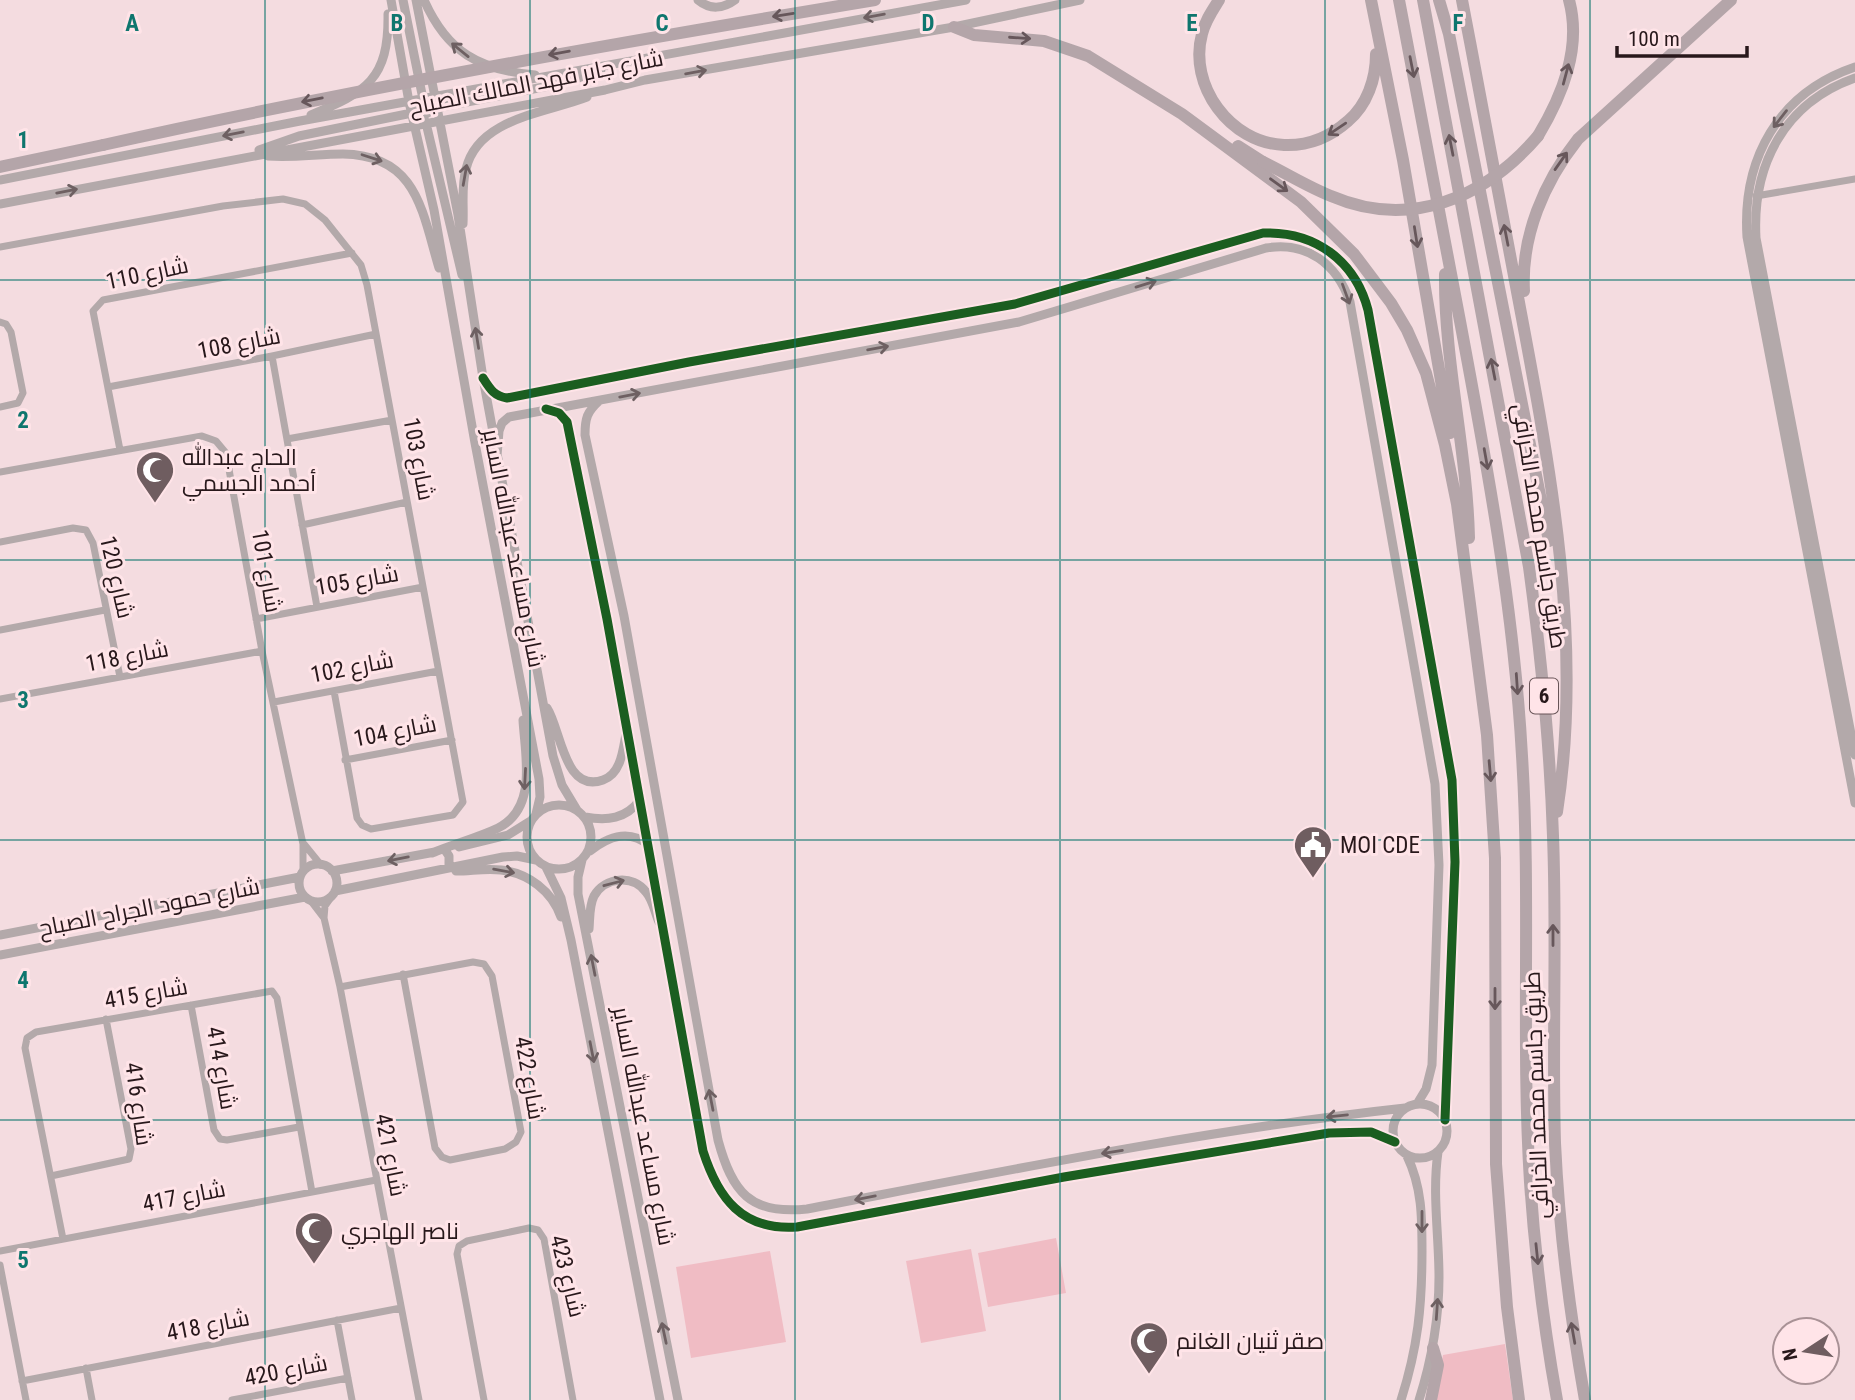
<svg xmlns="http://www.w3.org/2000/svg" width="1855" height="1400" font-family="'Roboto Condensed',Cairo,sans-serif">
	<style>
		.green { fill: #f0bcc4 }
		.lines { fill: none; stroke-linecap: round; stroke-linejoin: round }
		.minor { stroke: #b3a9aa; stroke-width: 7 }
		.tertiary { stroke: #b3a9aa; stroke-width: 9 }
		.motorway { stroke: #b4a5a9; stroke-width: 12 }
		.motorway-bridge { stroke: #b4a5a9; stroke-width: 12 }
		.cycleway-casing { stroke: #ffe4e8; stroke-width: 13 }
		.cycleway { stroke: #1b5e20; stroke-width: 9 }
		.oneway { stroke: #67575b }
		.oneway2 { stroke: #6e6062 }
		.grid { fill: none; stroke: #0f766e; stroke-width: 2; stroke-opacity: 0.55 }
		.labels { text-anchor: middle; stroke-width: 6; stroke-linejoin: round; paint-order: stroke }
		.shield { fill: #ffe4e8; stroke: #685558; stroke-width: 2 }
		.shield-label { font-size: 21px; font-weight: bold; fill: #28181b }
		.street-label { font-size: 23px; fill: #28181b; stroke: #ffe4e8 }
		.poi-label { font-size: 23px; fill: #28181b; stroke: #ffe4e8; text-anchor: start }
		.grid-label { font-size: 23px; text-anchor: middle; font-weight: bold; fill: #0f766e; stroke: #ffe4e8; stroke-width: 6; stroke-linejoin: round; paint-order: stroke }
	</style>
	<rect width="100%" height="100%" fill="#f4dce0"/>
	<!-- green -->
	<path class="green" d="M 1056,1238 L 1066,1293 L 988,1307 L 978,1253 Z
		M 971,1249 L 986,1331 L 921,1343 L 906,1261 Z
		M 770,1251 L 786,1342 L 691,1358 L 676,1267 Z
		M 1505,1344 L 1513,1400 L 1435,1400 L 1443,1355 Z"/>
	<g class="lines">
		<!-- minor -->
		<path class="minor" d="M 1756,196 L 1855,179
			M 0,247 L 223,206 L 283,199 L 305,204 L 325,220 L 361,265 L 367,285 L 463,802 L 453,815 L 371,829 L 362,825 L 357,818 L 334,691
			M 0,322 L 6,324 L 11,332 L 23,393 L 18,403 L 0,407
			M 272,356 L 317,607
			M 108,387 L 272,356 L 376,334
			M 287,439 L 392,420
			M 120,450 L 93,311 L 103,300 L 352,253
			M 0,472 L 202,436 L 216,441 L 226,453 L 262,651 L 303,844 L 303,872
			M 302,525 L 407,502
			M 0,542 L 73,528 L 86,530 L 93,543 L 120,677
			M 256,619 L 423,587
			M 0,630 L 105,610
			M 0,699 L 262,651
			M 274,702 L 438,671
			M 345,760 L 452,740
			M 304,844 L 321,865
			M 332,896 L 325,906 L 324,918 L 340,987 L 419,1400
			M 311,901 L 324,918
			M 340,987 L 473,962 L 484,964 L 492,976 L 521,1132 L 516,1142 L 505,1149 L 450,1160 L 442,1157 L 435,1148 L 403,974
			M 191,1005 L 214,1130 L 220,1139 L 227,1140 L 299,1127
			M 51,1176 L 129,1159 L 131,1149 L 106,1019
			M 63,1239 L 25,1048 L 27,1038 L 36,1032 L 272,991 L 277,998 L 312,1192
			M 0,1251 L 376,1180
			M 0,1265 L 26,1400
			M 337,1320 L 352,1400
			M 86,1368 L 92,1400
			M 22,1381 L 401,1308
			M 232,1400 L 348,1378
			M 484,1400 L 457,1254 L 459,1246 L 467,1241 L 529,1228 L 538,1230 L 544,1239 L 573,1400"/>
		<!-- tertiary -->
		<path class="tertiary" d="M 391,0 L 409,102 L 434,210 L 475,443 L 539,779 L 540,797 L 536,814
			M 403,0 L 424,104
			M 416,0 L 458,215 L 483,378 L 553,756 L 562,785 L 577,810
			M 424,0 C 447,52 479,70 535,75
			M 698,0 C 710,10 723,9 735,0
			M 1855,67 C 1778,93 1742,159 1747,237 L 1855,803
			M 1855,78 C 1784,103 1752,165 1756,238 L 1855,755
			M 409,102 L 418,110 L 426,123 L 462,275
			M 311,115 C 366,92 389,80 388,14
			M 414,125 L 426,114 L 436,108 L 564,83 L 601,70
			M 259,150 L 299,136 L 412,113 L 425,106 L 434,97
			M 268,156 C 293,158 318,154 343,154 C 417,155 422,211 439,268
			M 0,180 L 300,121 L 966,0
			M 0,204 L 605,90 L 645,80 L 954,27 L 1080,0
			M 463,224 C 464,205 461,187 466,169 C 478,118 546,113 587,97
			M 483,378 C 490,389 494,396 507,398 L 689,362 L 1015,304 L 1263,233 C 1314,231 1355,260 1368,310 L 1452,780 L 1455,862 L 1445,1120
			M 599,401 C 587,412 585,418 585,435 L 624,616 L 718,1140 C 732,1192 750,1215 807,1209 C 1005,1171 1204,1130 1405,1108
			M 548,409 L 559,413 L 567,422 L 607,619 L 703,1151 C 718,1198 742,1231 797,1227 L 1064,1177 L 1329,1133 L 1371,1132 L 1395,1142
			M 497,456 L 499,431 L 502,423 L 509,417 L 1019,322 L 1266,248 C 1307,241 1337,264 1350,302 L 1435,784 L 1439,865 L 1432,1065 L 1426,1089 L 1417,1104
			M 547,708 C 561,729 564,794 603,780 C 621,774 623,750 626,734
			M527 837a32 32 0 1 1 64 0a32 32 0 1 1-64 0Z
			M 585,817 C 607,821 626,819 640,800
			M 459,847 L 508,835 L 532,820
			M 445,850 L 449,856 L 449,868
			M 590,851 C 609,836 629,829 649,845
			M 432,853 C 453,844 477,838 498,828 C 538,808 525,756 523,720
			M 582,860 L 578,877 L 578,894 L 678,1400
			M299 883a19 19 0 1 1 38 0a19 19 0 1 1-38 0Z
			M 546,867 L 561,898 L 571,940 L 660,1400
			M 332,871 L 435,852
			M 456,871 C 471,871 486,868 501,870 C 528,873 552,891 561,917
			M 335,891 L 503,857 L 517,856 L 536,860
			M 589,929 C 590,918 589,906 594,896 C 605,877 633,874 646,892 C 653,900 655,913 659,922
			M 0,935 L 300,877
			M 0,955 L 305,897
			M1393 1131a27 27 0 1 1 54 0a27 27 0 1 1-54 0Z
			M 1401,1400 C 1418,1347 1422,1306 1422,1251 C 1422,1217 1422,1187 1407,1156
			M 1419,1400 C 1432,1359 1439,1320 1439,1277 C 1439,1236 1432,1193 1438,1152"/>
		<!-- motorway -->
		<path class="motorway" d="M 1219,0 C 1212,11 1205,21 1202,34 C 1188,85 1230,143 1284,145 C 1308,146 1330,137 1348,121 C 1367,105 1376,79 1376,54
			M 1371,0 L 1403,160 L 1450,433
			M 1399,0 C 1420,107 1440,214 1460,321 C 1487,465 1514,609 1522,756 C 1531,898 1521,1040 1530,1182 C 1535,1254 1544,1328 1557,1400
			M 1423,0 L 1529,567 C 1541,656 1550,746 1553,836 C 1557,938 1552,1040 1555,1143 C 1559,1229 1570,1315 1585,1400
			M 1439,0 L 1449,34 L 1549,541
			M 1462,0 C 1482,104 1501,208 1521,313 C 1552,477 1583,645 1557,812
			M 954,27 L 974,35 L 1044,41 L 1088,56 L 1182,114 L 1301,202 L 1354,254 L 1391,303 L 1407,330 L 1426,373 L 1445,445 L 1457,504 L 1487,735 L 1495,858 L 1496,1164 L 1507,1307 L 1519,1400
			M 1538,136 C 1562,96 1582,48 1569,0
			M 1238,146 L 1263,162
			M 0,167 L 103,145
			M 1445,274 C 1444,362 1467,449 1469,538
			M 1524,291 C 1521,236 1544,182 1578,139 L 1731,0
			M 1431,1400 L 1438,1365 L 1433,1348"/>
		<!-- motorway-bridge -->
		<path class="motorway-bridge" d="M 103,145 C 359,88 616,43 875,0
			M 1263,162 C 1286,173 1308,187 1331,196 C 1410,230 1485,198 1538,136"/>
		<!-- cycleway casing -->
		<g class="cycleway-casing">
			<path id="cycleway" d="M 483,378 C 490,389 494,396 507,398 L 689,362 L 1015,304 L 1263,233 C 1314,231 1355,260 1368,310 L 1452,780 L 1455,862 L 1445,1120
				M 546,409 L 559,413 L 567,422 L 607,619 L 703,1151 C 718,1198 742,1231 797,1227 L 1064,1177 L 1329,1133 L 1371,1132 L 1395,1142"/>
		</g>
		<!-- cycleway -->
		<use href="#cycleway" class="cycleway"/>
	</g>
	<!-- one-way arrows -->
	<defs><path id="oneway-shaft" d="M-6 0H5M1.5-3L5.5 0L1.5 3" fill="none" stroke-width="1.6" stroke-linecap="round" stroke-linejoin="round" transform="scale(1.75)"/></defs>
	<g class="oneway">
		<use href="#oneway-shaft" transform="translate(783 15) rotate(171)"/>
		<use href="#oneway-shaft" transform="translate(1020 38) rotate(4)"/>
		<use href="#oneway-shaft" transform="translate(559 53) rotate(170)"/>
		<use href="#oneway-shaft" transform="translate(1412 67) rotate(79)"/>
		<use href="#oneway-shaft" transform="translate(1566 74) rotate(-75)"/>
		<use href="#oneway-shaft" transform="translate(312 100) rotate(169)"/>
		<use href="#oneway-shaft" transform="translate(1337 129) rotate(146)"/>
		<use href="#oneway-shaft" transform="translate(1451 145) rotate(-101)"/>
		<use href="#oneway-shaft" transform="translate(1561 161) rotate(-55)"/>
		<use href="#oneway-shaft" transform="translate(1279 185) rotate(36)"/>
		<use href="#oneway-shaft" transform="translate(1506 235) rotate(-101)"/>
		<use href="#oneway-shaft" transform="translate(1416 237) rotate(81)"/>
		<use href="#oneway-shaft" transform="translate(1493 369) rotate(-101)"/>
		<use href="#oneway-shaft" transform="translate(1486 459) rotate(80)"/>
		<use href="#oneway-shaft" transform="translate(1517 684) rotate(86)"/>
		<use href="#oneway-shaft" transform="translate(1490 771) rotate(85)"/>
		<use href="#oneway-shaft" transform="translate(1553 935) rotate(-90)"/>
		<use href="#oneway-shaft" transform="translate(1495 999) rotate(90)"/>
		<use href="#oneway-shaft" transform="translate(1537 1254) rotate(84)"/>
		<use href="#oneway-shaft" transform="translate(1573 1333) rotate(-100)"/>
	</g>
	<g class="oneway2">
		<use href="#oneway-shaft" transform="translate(874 16) rotate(170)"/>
		<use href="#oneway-shaft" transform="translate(460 50) rotate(-141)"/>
		<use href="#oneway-shaft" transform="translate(696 72) rotate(-10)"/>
		<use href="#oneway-shaft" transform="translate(1780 119) rotate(128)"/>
		<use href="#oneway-shaft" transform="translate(233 134) rotate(169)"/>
		<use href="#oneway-shaft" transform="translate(372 158) rotate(18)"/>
		<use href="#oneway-shaft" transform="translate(465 175) rotate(-80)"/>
		<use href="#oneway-shaft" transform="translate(67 191) rotate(-11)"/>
		<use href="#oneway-shaft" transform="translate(1146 284) rotate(-17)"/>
		<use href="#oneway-shaft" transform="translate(1346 294) rotate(70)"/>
		<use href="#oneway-shaft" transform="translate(477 338) rotate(-99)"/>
		<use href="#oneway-shaft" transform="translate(878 348) rotate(-10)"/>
		<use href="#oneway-shaft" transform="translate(630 395) rotate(-11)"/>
		<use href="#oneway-shaft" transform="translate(525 779) rotate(93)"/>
		<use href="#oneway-shaft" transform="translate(398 859) rotate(169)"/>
		<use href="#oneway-shaft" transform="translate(504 871) rotate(10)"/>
		<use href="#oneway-shaft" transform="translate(614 883) rotate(-15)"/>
		<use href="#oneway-shaft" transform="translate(593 965) rotate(-101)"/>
		<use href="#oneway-shaft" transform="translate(592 1052) rotate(79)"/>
		<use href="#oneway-shaft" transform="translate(711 1100) rotate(-101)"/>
		<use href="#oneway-shaft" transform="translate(1337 1116) rotate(174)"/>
		<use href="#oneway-shaft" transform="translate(1112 1152) rotate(171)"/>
		<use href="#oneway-shaft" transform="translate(865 1198) rotate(169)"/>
		<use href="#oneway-shaft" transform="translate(1422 1222) rotate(90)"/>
		<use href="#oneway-shaft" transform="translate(1437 1309) rotate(-86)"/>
		<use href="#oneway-shaft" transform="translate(664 1333) rotate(-102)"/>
	</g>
	<!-- grid -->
	<path class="grid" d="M 265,0 L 265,1400M 530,0 L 530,1400M 795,0 L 795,1400M 1060,0 L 1060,1400M 1325,0 L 1325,1400M 1590,0 L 1590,1400M 0,280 L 1855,280M 0,560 L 1855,560M 0,840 L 1855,840M 0,1120 L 1855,1120"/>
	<!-- icons -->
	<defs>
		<g id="mosque-pin" transform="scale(2.0125)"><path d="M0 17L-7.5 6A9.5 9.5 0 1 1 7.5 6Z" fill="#6f5d60" stroke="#ffe4e8"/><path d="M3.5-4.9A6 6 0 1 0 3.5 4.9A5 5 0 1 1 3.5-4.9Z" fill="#fff"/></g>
		<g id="civic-pin" transform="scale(2.0125)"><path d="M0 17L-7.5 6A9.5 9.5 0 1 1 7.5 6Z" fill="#6f5d60" stroke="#ffe4e8"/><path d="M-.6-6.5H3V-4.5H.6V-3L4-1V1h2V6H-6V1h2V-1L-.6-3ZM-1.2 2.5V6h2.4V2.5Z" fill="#fff"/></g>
	</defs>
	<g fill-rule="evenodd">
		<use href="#mosque-pin" x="155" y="470"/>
		<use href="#civic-pin" x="1313" y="845"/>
		<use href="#mosque-pin" x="314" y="1231"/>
		<use href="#mosque-pin" x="1149" y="1341"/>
	</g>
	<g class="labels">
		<!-- shield labels -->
		<rect class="shield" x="1530" y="678.5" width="28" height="35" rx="5"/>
		<g class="shield-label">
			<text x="1544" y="703">6</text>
		</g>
		<!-- street labels -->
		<g class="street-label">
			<text transform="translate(536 82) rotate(-11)" y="8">شارع جابر فهد المالك الصباح</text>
			<text transform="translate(147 273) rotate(-12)" y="8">شارع 110</text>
			<text transform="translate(239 343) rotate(-11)" y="8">شارع 108</text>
			<text transform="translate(419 459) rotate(79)" y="8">شارع 103</text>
			<text transform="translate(1540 526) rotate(81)" y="8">طريق جاسم محمد الخرافي</text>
			<text transform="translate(514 548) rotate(79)" y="8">شارع مساعد عبدالله الساير</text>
			<text transform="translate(267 571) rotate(80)" y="8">شارع 101</text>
			<text transform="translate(117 577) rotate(77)" y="8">شارع 120</text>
			<text transform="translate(357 580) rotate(-10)" y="8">شارع 105</text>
			<text transform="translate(127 656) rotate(-11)" y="8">شارع 118</text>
			<text transform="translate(352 667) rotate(-11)" y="8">شارع 102</text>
			<text transform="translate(395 731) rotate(-11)" y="8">شارع 104</text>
			<text transform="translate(149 907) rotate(-11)" y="8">شارع حمود الجراح الصباح</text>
			<text transform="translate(146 993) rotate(-10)" y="8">شارع 415</text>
			<text transform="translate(222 1068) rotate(80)" y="8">شارع 414</text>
			<text transform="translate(530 1078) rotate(80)" y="8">شارع 422</text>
			<text transform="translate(1536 1095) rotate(-92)" y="8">طريق جاسم محمد الخرافي</text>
			<text transform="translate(139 1104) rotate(82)" y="8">شارع 416</text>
			<text transform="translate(644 1126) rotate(79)" y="8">شارع مساعد عبدالله الساير</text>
			<text transform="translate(391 1155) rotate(79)" y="8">شارع 421</text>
			<text transform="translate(184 1196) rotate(-11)" y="8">شارع 417</text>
			<text transform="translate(568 1276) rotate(76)" y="8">شارع 423</text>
			<text transform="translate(208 1325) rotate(-11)" y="8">شارع 418</text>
			<text transform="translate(286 1370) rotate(-11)" y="8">شارع 420</text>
		</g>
		<!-- poi labels -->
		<g class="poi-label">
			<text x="182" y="465">الحاج عبدالله<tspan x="182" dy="26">أحمد الجسمي</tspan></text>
			<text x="1340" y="853">MOI CDE</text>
			<text x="341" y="1239">ناصر الهاجري</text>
			<text x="1176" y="1349">صقر ثنيان الغانم</text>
		</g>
	</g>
	<g class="grid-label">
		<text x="132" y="31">A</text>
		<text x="397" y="31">B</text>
		<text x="662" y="31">C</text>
		<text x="928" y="31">D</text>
		<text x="1192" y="31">E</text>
		<text x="1458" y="31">F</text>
		<text x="23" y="148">1</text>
		<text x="23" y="428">2</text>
		<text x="23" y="708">3</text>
		<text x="23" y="988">4</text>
		<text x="23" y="1268">5</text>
	</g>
	<!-- north arrow -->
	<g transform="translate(1806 1351) rotate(258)"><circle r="33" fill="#ffe4e8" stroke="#a99296" stroke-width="2"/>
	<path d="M0-5L12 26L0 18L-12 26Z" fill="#6f5d60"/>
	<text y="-10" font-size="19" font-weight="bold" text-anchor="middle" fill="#28181b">N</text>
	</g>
	<!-- scale -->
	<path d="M1617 46v10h130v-10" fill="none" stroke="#28181b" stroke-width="3.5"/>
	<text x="1628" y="46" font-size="21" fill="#28181b" stroke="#ffe4e8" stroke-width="5" paint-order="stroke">100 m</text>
</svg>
